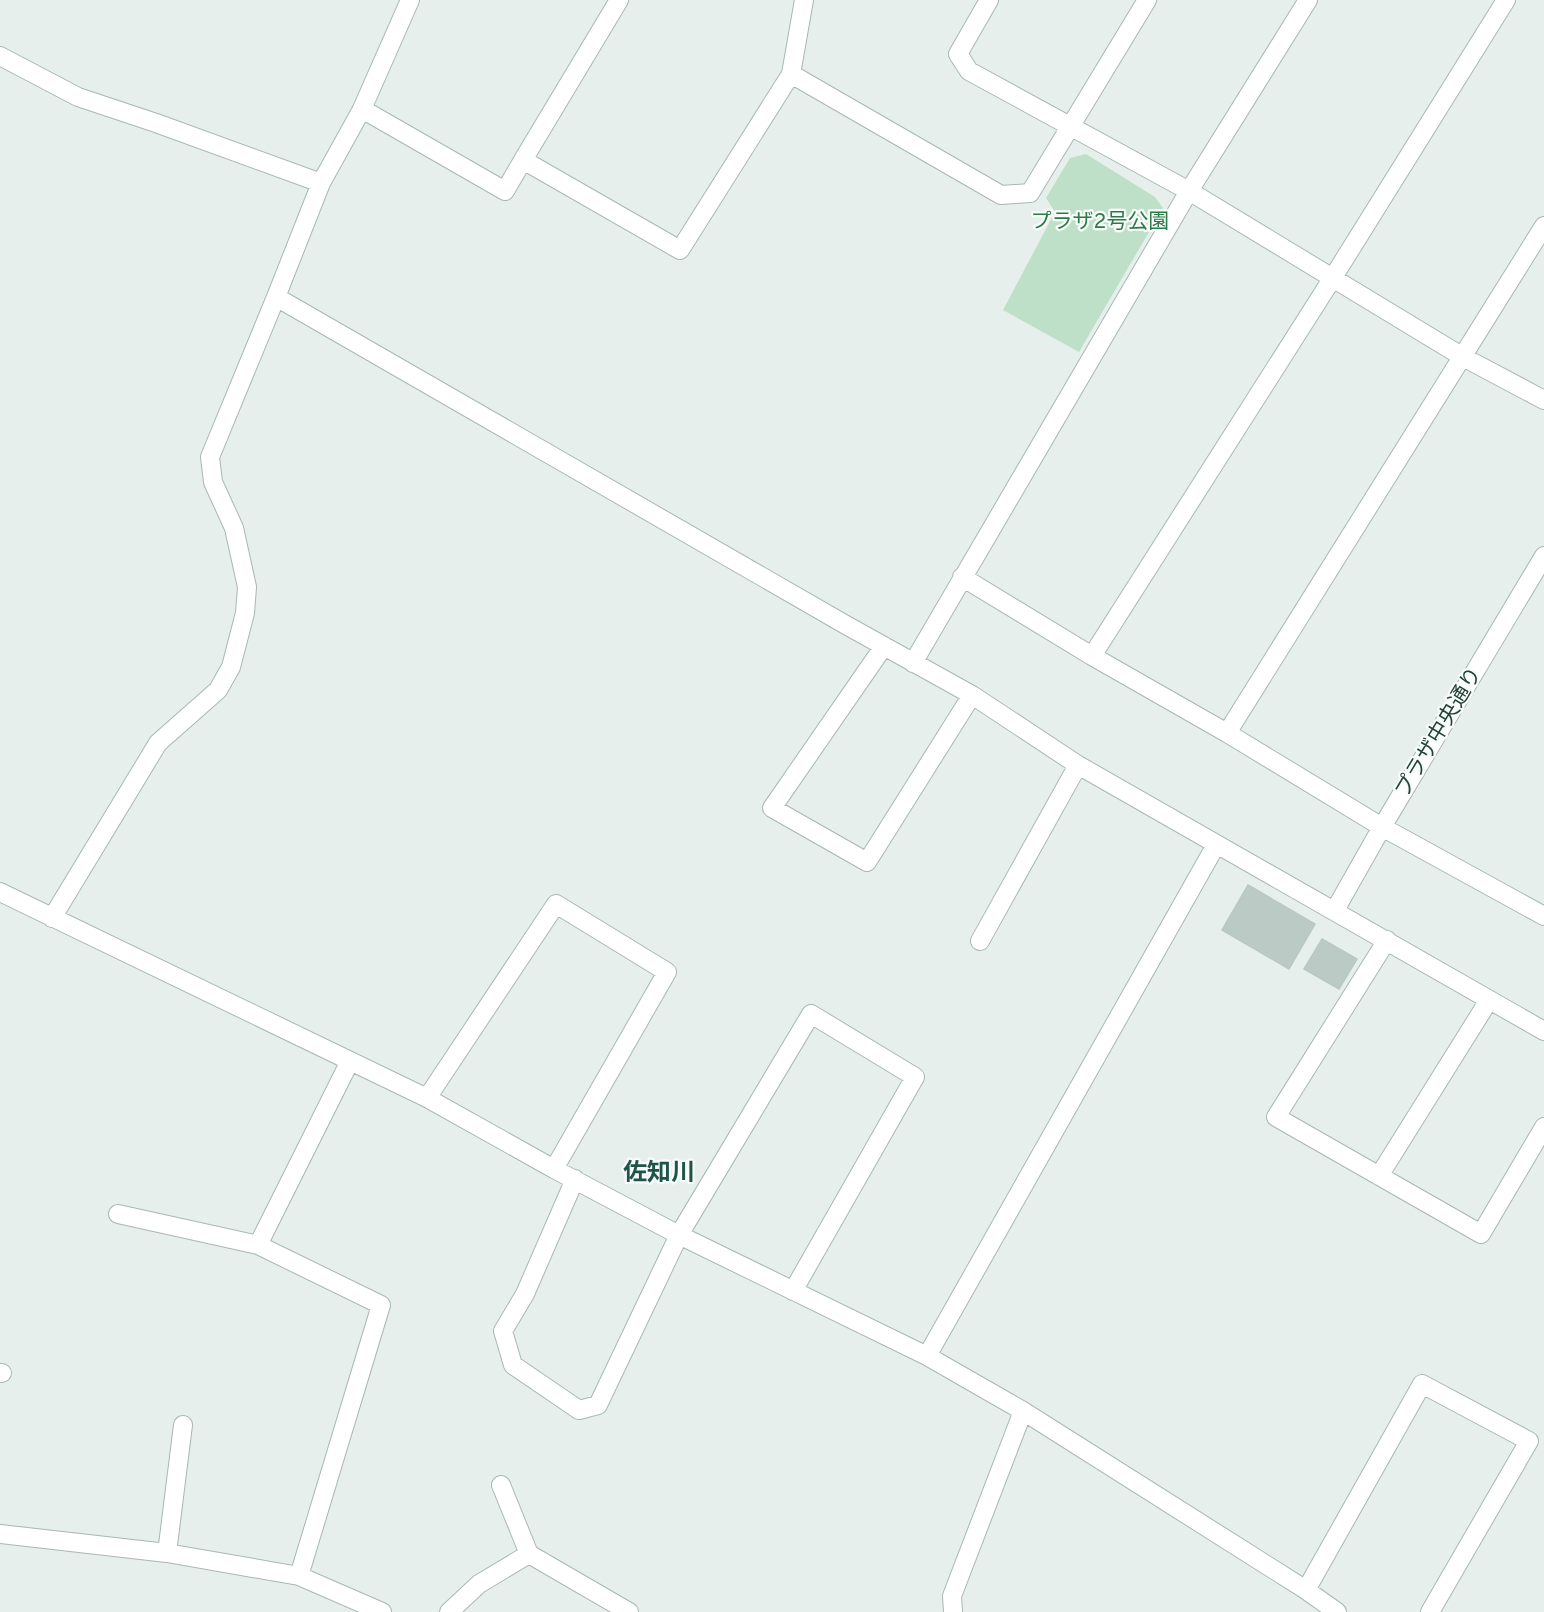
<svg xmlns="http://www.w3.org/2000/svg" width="1544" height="1612" font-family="Overpass,'Noto Sans JP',sans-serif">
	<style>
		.green { fill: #bfe0c8 }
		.building { fill: #bbcac4; stroke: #b8c9c2; stroke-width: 1.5 }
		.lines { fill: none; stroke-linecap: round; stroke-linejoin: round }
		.minor-casing { stroke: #a8b8b2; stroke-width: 20 }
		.minor { stroke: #fff; stroke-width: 18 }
		.labels { text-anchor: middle; stroke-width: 4.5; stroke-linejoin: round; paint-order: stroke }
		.park-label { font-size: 21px; fill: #2d7a4b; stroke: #f7fbf9 }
		.street-label { font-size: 21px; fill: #24423a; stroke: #f7fbf9 }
		.quarter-label { font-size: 24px; font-weight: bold; fill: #1f5548; stroke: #f7fbf9 }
	</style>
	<rect width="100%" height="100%" fill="#e6efeb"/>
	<!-- green -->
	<path class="green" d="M 1086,154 L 1155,197 L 1163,208 L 1079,352 L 1003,310 L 1055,212 L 1046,198 L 1070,158 Z"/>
	<!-- building -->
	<path class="building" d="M 1248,885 L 1315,924 L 1289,969 L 1222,930 Z
		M 1322,939 L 1357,959 L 1339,989 L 1304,969 Z"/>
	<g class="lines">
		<!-- minor casing -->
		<g class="minor-casing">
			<path id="minor" d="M 410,0 L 362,109 L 321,183 L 276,297 L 846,625 L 972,695 L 1078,765 L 1544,1031
				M 619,0 L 523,160 L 680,250 L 791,74
				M 804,0 L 791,74 L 1001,195 L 1030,193 L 1147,0
				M 989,0 L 958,54 L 969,71 L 1189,191 L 1463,357 L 1544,400
				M 0,56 L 78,97 L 156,123 L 321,183
				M 362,109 L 505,191 L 523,160
				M 962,577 L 1092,656 L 1227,733 L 1382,827 L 1544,916
				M 884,646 L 772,808 L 867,862 L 972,695
				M 1092,656 L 1332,279 L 1506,0
				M 913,663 L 1189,191 L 1308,0
				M 1227,733 L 1544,226
				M 0,892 L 427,1098 L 554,1169 L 679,1235 L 927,1356 L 1023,1411 L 1306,1590 L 1337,1612
				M 1335,910 L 1382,827 L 1544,556
				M 52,918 L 158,743 L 218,690 L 231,667 L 245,613 L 247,587 L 234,528 L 213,482 L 210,457 L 276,297
				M 1387,940 L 1276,1117 L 1481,1234 L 1544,1127
				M 980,941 L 1078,765
				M 427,1098 L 556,904 L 667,972 L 554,1169
				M 1379,1176 L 1489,1000
				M 575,1179 L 525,1294 L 503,1331 L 513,1365 L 579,1410 L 598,1405 L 679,1235 L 811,1014 L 915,1077 L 793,1291
				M 118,1214 L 258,1245 L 381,1305 L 299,1576
				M 258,1245 L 350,1061
				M 927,1356 L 1216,845
				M 0,1373 L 2,1373
				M 501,1485 L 529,1554 L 629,1612
				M 0,1534 L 167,1553 L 299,1576 L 382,1612
				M 167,1553 L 183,1425
				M 1306,1590 L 1422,1384 L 1529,1441 L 1430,1612
				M 449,1612 L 479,1584 L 529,1554
				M 953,1612 L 952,1596 L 1023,1411"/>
		</g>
		<!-- minor -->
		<use href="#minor" class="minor"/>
	</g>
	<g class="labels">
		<!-- park labels -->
		<g class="park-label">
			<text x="1100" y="228">プラザ2号公園</text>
		</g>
		<!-- street labels -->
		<g class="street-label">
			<text transform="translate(1438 732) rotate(-59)" y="7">プラザ中央通り</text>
		</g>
		<!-- quarter labels -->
		<g class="quarter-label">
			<text x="659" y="1180">佐知川</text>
		</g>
	</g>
</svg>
